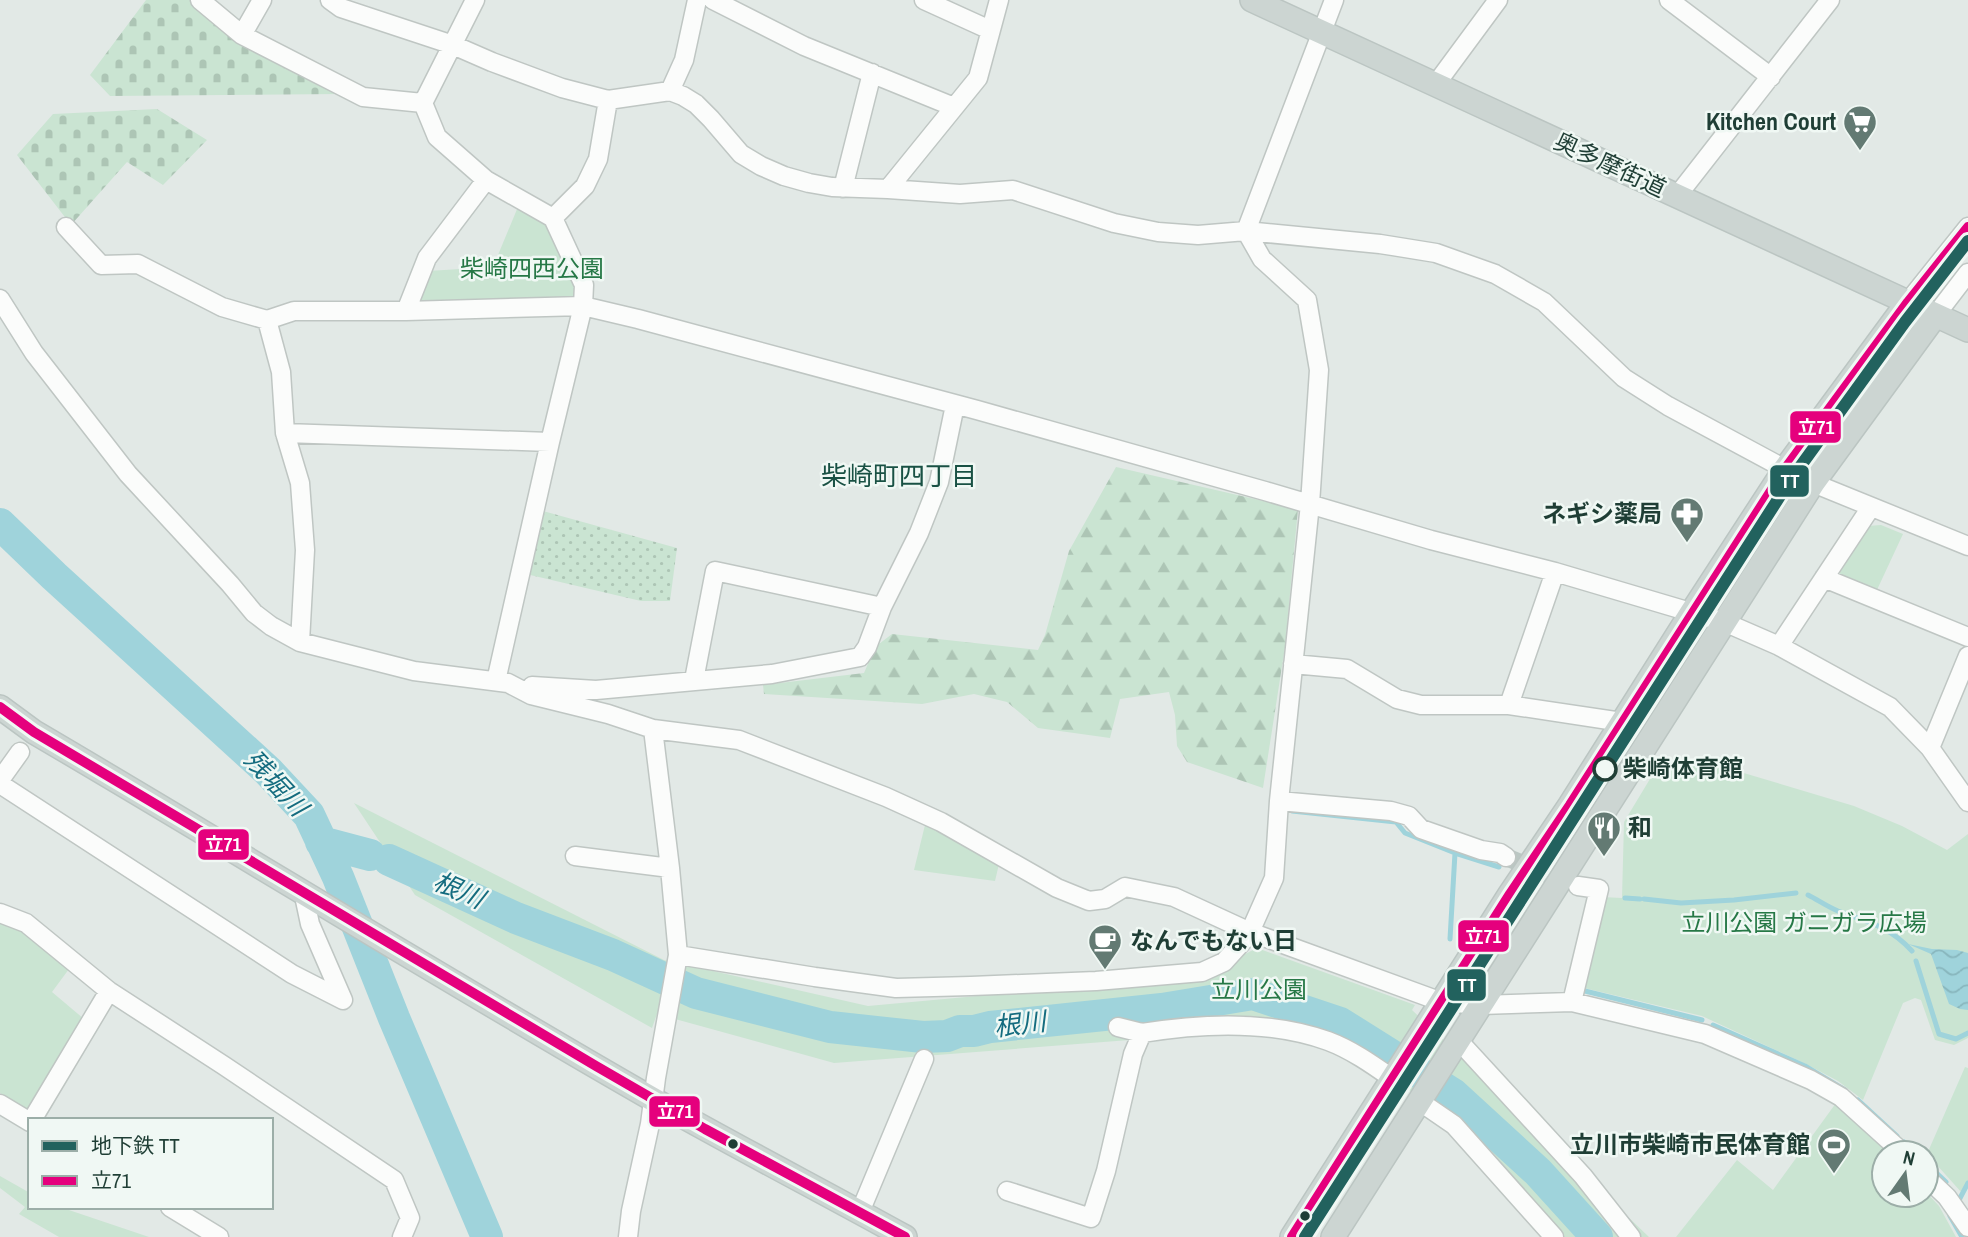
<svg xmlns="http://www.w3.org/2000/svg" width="1968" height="1237" font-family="'Archivo Narrow','Noto Sans JP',sans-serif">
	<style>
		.green { fill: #cae4d2 }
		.forest { fill: url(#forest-firs) }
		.cemetery { fill: url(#cemetery-stones) }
		.garden { fill: url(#garden-dots) }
		.water { fill: url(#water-waves) }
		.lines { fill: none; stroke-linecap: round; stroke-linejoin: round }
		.stream { stroke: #9fd3db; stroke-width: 5 }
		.river { stroke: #9fd3db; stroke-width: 32 }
		.minor-tunnel { stroke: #bbc7c3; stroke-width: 18; stroke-dasharray: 18 9; stroke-linecap: butt }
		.minor-casing { stroke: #bfc6c3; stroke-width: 21 }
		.major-casing { stroke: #bbc5c2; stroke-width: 26 }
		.minor { stroke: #fbfcfb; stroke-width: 18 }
		.major { stroke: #ccd5d2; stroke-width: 23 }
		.bus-1-casing { stroke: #f0f8f4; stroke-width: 16 }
		.bus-1 { stroke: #e5007d; stroke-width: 10 }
		.metro-1-casing { stroke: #f0f8f4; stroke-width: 18 }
		.metro-1 { stroke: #22625e; stroke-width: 12 }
		.stop-dot { fill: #f0f8f4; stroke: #1f3e35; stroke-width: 3.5 }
		.bus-dot { fill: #1f3e35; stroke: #f0f8f4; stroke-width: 2.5 }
		.labels { text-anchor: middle; stroke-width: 5; stroke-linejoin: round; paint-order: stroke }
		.poi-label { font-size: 24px; font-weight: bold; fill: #1f3e35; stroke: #f0f8f4; text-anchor: end }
		.street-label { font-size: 24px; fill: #1f3e35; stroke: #f0f8f4 }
		.park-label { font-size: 24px; fill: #267846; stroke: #f0f8f4 }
		.stop-label { font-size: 24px; font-weight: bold; fill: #1f3e35; stroke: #f0f8f4; text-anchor: start }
		.neighbourhood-label { font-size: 26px; fill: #195144; stroke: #f0f8f4 }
		.water-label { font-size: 26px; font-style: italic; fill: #146c7f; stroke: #f0f8f4 }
		.line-badge { stroke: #f0f8f4; stroke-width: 2.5 }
		.badge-label { font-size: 19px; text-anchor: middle; font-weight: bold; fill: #fff }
	</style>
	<defs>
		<pattern id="forest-firs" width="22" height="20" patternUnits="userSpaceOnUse" patternTransform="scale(1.75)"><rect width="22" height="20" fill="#cae4d2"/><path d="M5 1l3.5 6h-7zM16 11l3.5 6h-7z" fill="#adc5b5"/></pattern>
		<pattern id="cemetery-stones" width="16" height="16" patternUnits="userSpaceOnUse" patternTransform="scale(1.75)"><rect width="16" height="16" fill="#cae4d2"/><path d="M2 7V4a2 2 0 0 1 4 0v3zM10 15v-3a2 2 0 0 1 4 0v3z" fill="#adc5b5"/></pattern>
		<pattern id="garden-dots" width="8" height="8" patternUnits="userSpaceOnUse" patternTransform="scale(1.75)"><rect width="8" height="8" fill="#cae4d2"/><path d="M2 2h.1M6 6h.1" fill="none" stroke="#adc5b5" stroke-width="1.8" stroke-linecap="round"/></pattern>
		<pattern id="water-waves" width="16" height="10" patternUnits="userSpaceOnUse" patternTransform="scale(1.75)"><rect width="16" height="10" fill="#9fd3db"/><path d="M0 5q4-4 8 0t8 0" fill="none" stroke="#88b6bd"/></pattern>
	</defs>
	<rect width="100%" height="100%" fill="#e2e9e6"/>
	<!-- green -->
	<path class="green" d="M 520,202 L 548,216 L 580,285 L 575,305 L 417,309 L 428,271 L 493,267 Z
		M 1881,525 L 1903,534 L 1876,592 L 1841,577 L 1839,570 L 1868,526 Z
		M 1662,759 L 1737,771 L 1854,806 L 1902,826 L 1947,850 L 1968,834 L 1968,1038 L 1954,1045 L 1935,1040 L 1921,1000 L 1915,998 L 1903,1003 L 1863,1100 L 1838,1081 L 1806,1064 L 1702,1016 L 1580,987 L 1602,897 L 1622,898 L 1624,822 Z
		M 354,803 L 664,960 L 868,1006 L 1204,975 L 1257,948 L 1415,1005 L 1412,1010 L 1649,1237 L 1562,1237 L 1446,1111 L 1297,1027 L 834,1063 L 657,1014 L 652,1028 L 415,895 Z
		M 925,825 L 999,864 L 995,881 L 914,870 Z
		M 0,920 L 24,928 L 69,969 L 52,992 L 84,1019 L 28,1112 L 0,1093 Z
		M 1965,1067 L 1968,1068 L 1968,1188 L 1962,1193 L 1927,1154 Z
		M 1836,1103 L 1891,1153 L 1884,1153 L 1884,1195 L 1926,1195 L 1926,1192 L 1939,1206 L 1956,1237 L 1676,1237 L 1737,1160 L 1773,1190 Z
		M 0,1176 L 30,1193 L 30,1207 L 60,1207 L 149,1237 L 59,1237 L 19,1214 L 25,1207 L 0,1188 Z"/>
	<!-- forest -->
	<path class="forest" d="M 1116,467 L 1298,509 L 1285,647 L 1263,788 L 1187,762 L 1177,746 L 1175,715 L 1169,692 L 1120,699 L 1110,738 L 1038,728 L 1007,702 L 974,694 L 922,704 L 764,694 L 763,685 L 864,673 L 875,647 L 892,634 L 1038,650 L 1045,635 L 1069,551 Z"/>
	<!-- cemetery -->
	<path class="cemetery" d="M 146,0 L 190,0 L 240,42 L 341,94 L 110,96 L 90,75 Z
		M 157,109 L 207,140 L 163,185 L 127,162 L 71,225 L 17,155 L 53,114 Z"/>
	<!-- garden -->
	<path class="garden" d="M 543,511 L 677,548 L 670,601 L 641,601 L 526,574 Z"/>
	<!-- water -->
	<path class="water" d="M 1908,944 L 1932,949 L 1957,950 L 1968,953 L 1968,1010 L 1960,1009 L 1949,1004 L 1931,954 Z"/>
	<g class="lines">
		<!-- stream -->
		<path class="stream" d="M 1292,811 L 1396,822 L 1405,833 L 1455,853 L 1450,939
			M 1455,853 L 1499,867
			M 1808,895 C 1818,900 1828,907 1838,911 C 1868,922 1889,926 1912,951
			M 1625,898 L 1640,899
			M 1644,899 L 1681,903 L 1734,900 L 1796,893
			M 1916,961 L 1939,1034 L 1956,1039 L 1968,1033
			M 1581,990 L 1702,1020
			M 1713,1025 L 1805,1066 L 1845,1090
			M 1858,1100 L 1897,1136
			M 1904,1142 L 1916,1153
			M 1926,1163 L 1946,1182
			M 1958,1202 L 1968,1183
			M 1950,1216 L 1962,1237"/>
		<!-- river -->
		<path class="river" d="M 0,524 L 54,576 L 268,771 L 309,815 L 338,877 L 394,1018 L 487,1237
			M 321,842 L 370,855
			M 389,860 L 516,918 L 613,955 L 696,993 L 830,1027 L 923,1037 L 947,1036 L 960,1031 L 974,1031 L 990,1027 L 1162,1009 L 1253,994 L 1340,1023 L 1453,1094 L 1538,1172 L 1597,1237"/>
		<!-- minor-tunnel -->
		<path class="minor-tunnel" d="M 1506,857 L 1571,884"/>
		<!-- minor casing -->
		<g class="minor-casing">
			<path id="minor" d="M 200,0 L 242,35 L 363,97 L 423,103
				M 330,0 L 341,8 L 453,45 L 492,62 L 562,88 L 608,100 L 670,91 L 683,96 L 696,104 L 711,119 L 741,154 L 761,166 L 784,176 L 809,183 L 832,187 L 888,189 L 960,194 L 1013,190 L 1114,223 L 1158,232 L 1198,235 L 1246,231 L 1380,244 L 1436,253 L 1495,274 L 1544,302 L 1624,378 L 1668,406 L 1785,469
				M 713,0 L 804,46 L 954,107
				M 924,0 L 990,30
				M 1669,0 L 1771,77
				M 242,35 L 262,0
				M 1436,84 L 1498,0
				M 670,91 L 684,60 L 697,0
				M 423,103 L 437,137 L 486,180 L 553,218 L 584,285 L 583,306 L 638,319 L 977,410 L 1265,491 L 1431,540 L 1555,572 L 1724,622 L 1779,646 L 1890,707 L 1930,748 L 1968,802
				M 423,103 L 475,0
				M 843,188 L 872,73
				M 888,189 L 978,78 L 999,0
				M 1677,196 L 1830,0
				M 553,218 L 585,186 L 598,159 L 608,100
				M 66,227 L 101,265 L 138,264 L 222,307 L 267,320 L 294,311 L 406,311 L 427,258 L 486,180
				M 0,299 L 34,353 L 128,474 L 230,584 L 254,613 L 271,626 L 300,642 L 414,671 L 508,683 L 531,695 L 608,714 L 653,729 L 739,740 L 886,797 L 941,822 L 1057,888 L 1089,901 L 1105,899 L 1125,887 L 1174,897 L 1250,932 L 1442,1002 L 1481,1005 L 1572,1002 L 1705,1034 L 1811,1080 L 1841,1097 L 1903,1153
				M 1908,302 L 1968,227
				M 406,311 L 583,306 L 550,442 L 496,681
				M 1935,316 L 1968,273
				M 267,320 L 281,372 L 285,433 L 300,483 L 305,550 L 300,642
				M 285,433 L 550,442
				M 1813,483 L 1968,546
				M 1824,578 L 1968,637
				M 1779,646 L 1871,507
				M 1293,664 L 1347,669 L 1397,699 L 1421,705 L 1509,705 L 1622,722
				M 694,680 L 715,571 L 882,607
				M 532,686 L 596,690 L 772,674 L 860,657 L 867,647 L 882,607 L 919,533 L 939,482 L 955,405
				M 1509,705 L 1555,572
				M 1930,748 L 1968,656
				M 0,780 L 20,752
				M 0,784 L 292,974 L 343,1000
				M 1279,801 L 1391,811 L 1409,816 L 1421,829 L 1481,850 L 1500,853 L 1506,857
				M 575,856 L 670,868
				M 303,891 L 310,924 L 343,1000
				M 0,913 L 26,923 L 109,991 L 223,1065 L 394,1180 L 410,1218 L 402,1237
				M 678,955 L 815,977 L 896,988 L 971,986 L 1096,981 L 1202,972 L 1224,962 L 1243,941 L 1250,932 L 1274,878 L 1279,801 L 1310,504 L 1319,370 L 1307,300 L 1262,259 L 1246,231 L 1334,0
				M 1572,1002 L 1599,889 L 1578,886
				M 1142,1033 C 1203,1023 1270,1020 1328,1041 C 1352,1050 1373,1065 1393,1079
				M 1458,1040 L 1583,1176 L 1631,1237
				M 1419,1101 L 1454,1125 L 1554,1237
				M 0,1104 L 30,1122
				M 32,1120 L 109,991
				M 1926,1177 L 1947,1197 L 1968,1227
				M 1007,1191 L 1091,1218 L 1106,1171 L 1133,1054 L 1142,1033 L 1118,1027
				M 170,1207 L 219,1237
				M 860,1212 L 924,1059
				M 628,1237 L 631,1211 L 650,1124 L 656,1078 L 678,955 L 670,868 L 653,729"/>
		</g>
		<!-- major casing -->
		<g class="major-casing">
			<path id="major" d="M 1252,0 L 1968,330
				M 0,707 L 34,732 C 249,858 460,990 677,1113 C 752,1155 829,1195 905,1237
				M 1292,1237 L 1510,894 L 1570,805 L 1692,612 L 1785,469 L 1908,302
				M 1333,1237 L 1813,483 L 1935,316"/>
		</g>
		<!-- minor -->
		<use href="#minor" class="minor"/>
		<!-- major -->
		<use href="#major" class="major"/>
		<!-- bus-1 casing -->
		<g class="bus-1-casing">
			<path id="bus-1" d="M 0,707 L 34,732 L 596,1066 L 705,1129 L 905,1237
				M 1292,1237 L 1510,894 L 1570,805 L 1785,469 L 1908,302 L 1968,227"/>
		</g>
		<!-- bus-1 -->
		<use href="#bus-1" class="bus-1"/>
		<!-- metro-1 casing -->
		<g class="metro-1-casing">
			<path id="metro-1" d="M 1305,1237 L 1789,482 L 1905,322 L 1968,241"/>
		</g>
		<!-- metro-1 -->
		<use href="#metro-1" class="metro-1"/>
	</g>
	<!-- icons -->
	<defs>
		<g id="supermarket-pin" transform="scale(1.75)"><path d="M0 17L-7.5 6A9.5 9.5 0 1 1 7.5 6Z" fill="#637a73" stroke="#f0f8f4"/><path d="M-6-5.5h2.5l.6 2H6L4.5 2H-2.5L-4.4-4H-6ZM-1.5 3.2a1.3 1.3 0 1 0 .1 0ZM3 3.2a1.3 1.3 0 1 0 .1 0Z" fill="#fff"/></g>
		<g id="pharmacy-pin" transform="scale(1.75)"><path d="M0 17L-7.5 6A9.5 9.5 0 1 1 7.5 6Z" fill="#637a73" stroke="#f0f8f4"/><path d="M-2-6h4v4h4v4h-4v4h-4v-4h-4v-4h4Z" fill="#fff"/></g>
		<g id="restaurant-pin" transform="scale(1.75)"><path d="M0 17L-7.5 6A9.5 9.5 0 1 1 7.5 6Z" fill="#637a73" stroke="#f0f8f4"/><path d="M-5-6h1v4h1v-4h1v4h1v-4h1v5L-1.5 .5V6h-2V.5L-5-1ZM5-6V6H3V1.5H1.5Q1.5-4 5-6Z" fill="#fff"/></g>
		<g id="cafe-pin" transform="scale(1.75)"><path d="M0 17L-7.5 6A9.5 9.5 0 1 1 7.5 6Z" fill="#637a73" stroke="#f0f8f4"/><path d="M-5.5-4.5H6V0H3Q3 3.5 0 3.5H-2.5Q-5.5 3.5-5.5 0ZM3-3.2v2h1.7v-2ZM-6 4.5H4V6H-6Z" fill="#fff"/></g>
		<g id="stadium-pin" transform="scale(1.75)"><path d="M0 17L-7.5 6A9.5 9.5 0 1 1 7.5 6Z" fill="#637a73" stroke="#f0f8f4"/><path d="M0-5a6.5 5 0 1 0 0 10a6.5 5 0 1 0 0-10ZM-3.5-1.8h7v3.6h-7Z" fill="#fff"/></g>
	</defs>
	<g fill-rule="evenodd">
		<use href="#supermarket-pin" x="1860" y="122"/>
		<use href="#pharmacy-pin" x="1687" y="514"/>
		<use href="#restaurant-pin" x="1604" y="828"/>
		<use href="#cafe-pin" x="1105" y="941"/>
		<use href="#stadium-pin" x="1834" y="1145"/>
	</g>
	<!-- markers -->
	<circle class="stop-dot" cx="1605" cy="769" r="11"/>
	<g class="bus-dot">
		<circle cx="733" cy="1144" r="6"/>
		<circle cx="1305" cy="1216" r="6"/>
	</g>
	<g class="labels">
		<!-- poi labels -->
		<g class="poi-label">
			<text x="1836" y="130">Kitchen Court</text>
			<text x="1662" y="522">ネギシ薬局</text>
			<text x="1628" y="836" text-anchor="start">和</text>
			<text x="1130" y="949" text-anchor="start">なんでもない日</text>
			<text x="1810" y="1153">立川市柴崎市民体育館</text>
		</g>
		<!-- street labels -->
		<g class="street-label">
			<text transform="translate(1610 165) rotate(25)" y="8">奥多摩街道</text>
		</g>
		<!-- park labels -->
		<g class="park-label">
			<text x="532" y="277">柴崎四西公園</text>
			<text x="1804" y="931">立川公園 ガニガラ広場</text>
			<text x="1259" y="998">立川公園</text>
		</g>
		<!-- stop labels -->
		<g class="stop-label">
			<text x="1623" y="777">柴崎体育館</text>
		</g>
		<!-- neighbourhood labels -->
		<g class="neighbourhood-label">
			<text x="899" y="485">柴崎町四丁目</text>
		</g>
		<!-- water labels -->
		<g class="water-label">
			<text transform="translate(276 783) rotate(47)" y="9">残堀川</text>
			<text transform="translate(459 890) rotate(24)" y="9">根川</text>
			<text transform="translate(1020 1024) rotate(-7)" y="9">根川</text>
		</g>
	</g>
	<g class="line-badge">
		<rect x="1789" y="410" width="53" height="34" rx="7" fill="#e5007d"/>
		<rect x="1769" y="464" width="41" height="34" rx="7" fill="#22625e"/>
		<rect x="197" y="828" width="53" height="33" rx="7" fill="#e5007d"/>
		<rect x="1457" y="919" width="53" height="34" rx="7" fill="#e5007d"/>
		<rect x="1446" y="968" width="41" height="34" rx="7" fill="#22625e"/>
		<rect x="648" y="1095" width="53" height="33" rx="7" fill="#e5007d"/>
	</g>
	<g class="badge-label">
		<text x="1816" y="434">立71</text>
		<text x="1790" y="488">TT</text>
		<text x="223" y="851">立71</text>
		<text x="1483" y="943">立71</text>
		<text x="1467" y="992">TT</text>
		<text x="675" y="1118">立71</text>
	</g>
	<!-- legend -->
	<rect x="28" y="1118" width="245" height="91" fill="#f0f8f4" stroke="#9caea8" stroke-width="2"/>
	<rect x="42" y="1141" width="35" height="10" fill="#22625e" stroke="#9caea8" stroke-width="2"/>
	<text x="91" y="1153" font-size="21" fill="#1f3e35">地下鉄 TT</text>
	<rect x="42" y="1176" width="35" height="10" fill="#e5007d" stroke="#9caea8" stroke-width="2"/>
	<text x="91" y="1188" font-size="21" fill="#1f3e35">立71</text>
	<!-- north arrow -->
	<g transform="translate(1905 1174) rotate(14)"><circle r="33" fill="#f0f8f4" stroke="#9caea8" stroke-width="2"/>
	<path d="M0-5L12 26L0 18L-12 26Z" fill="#637a73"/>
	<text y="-10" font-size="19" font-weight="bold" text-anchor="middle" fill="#1f3e35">N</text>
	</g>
</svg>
